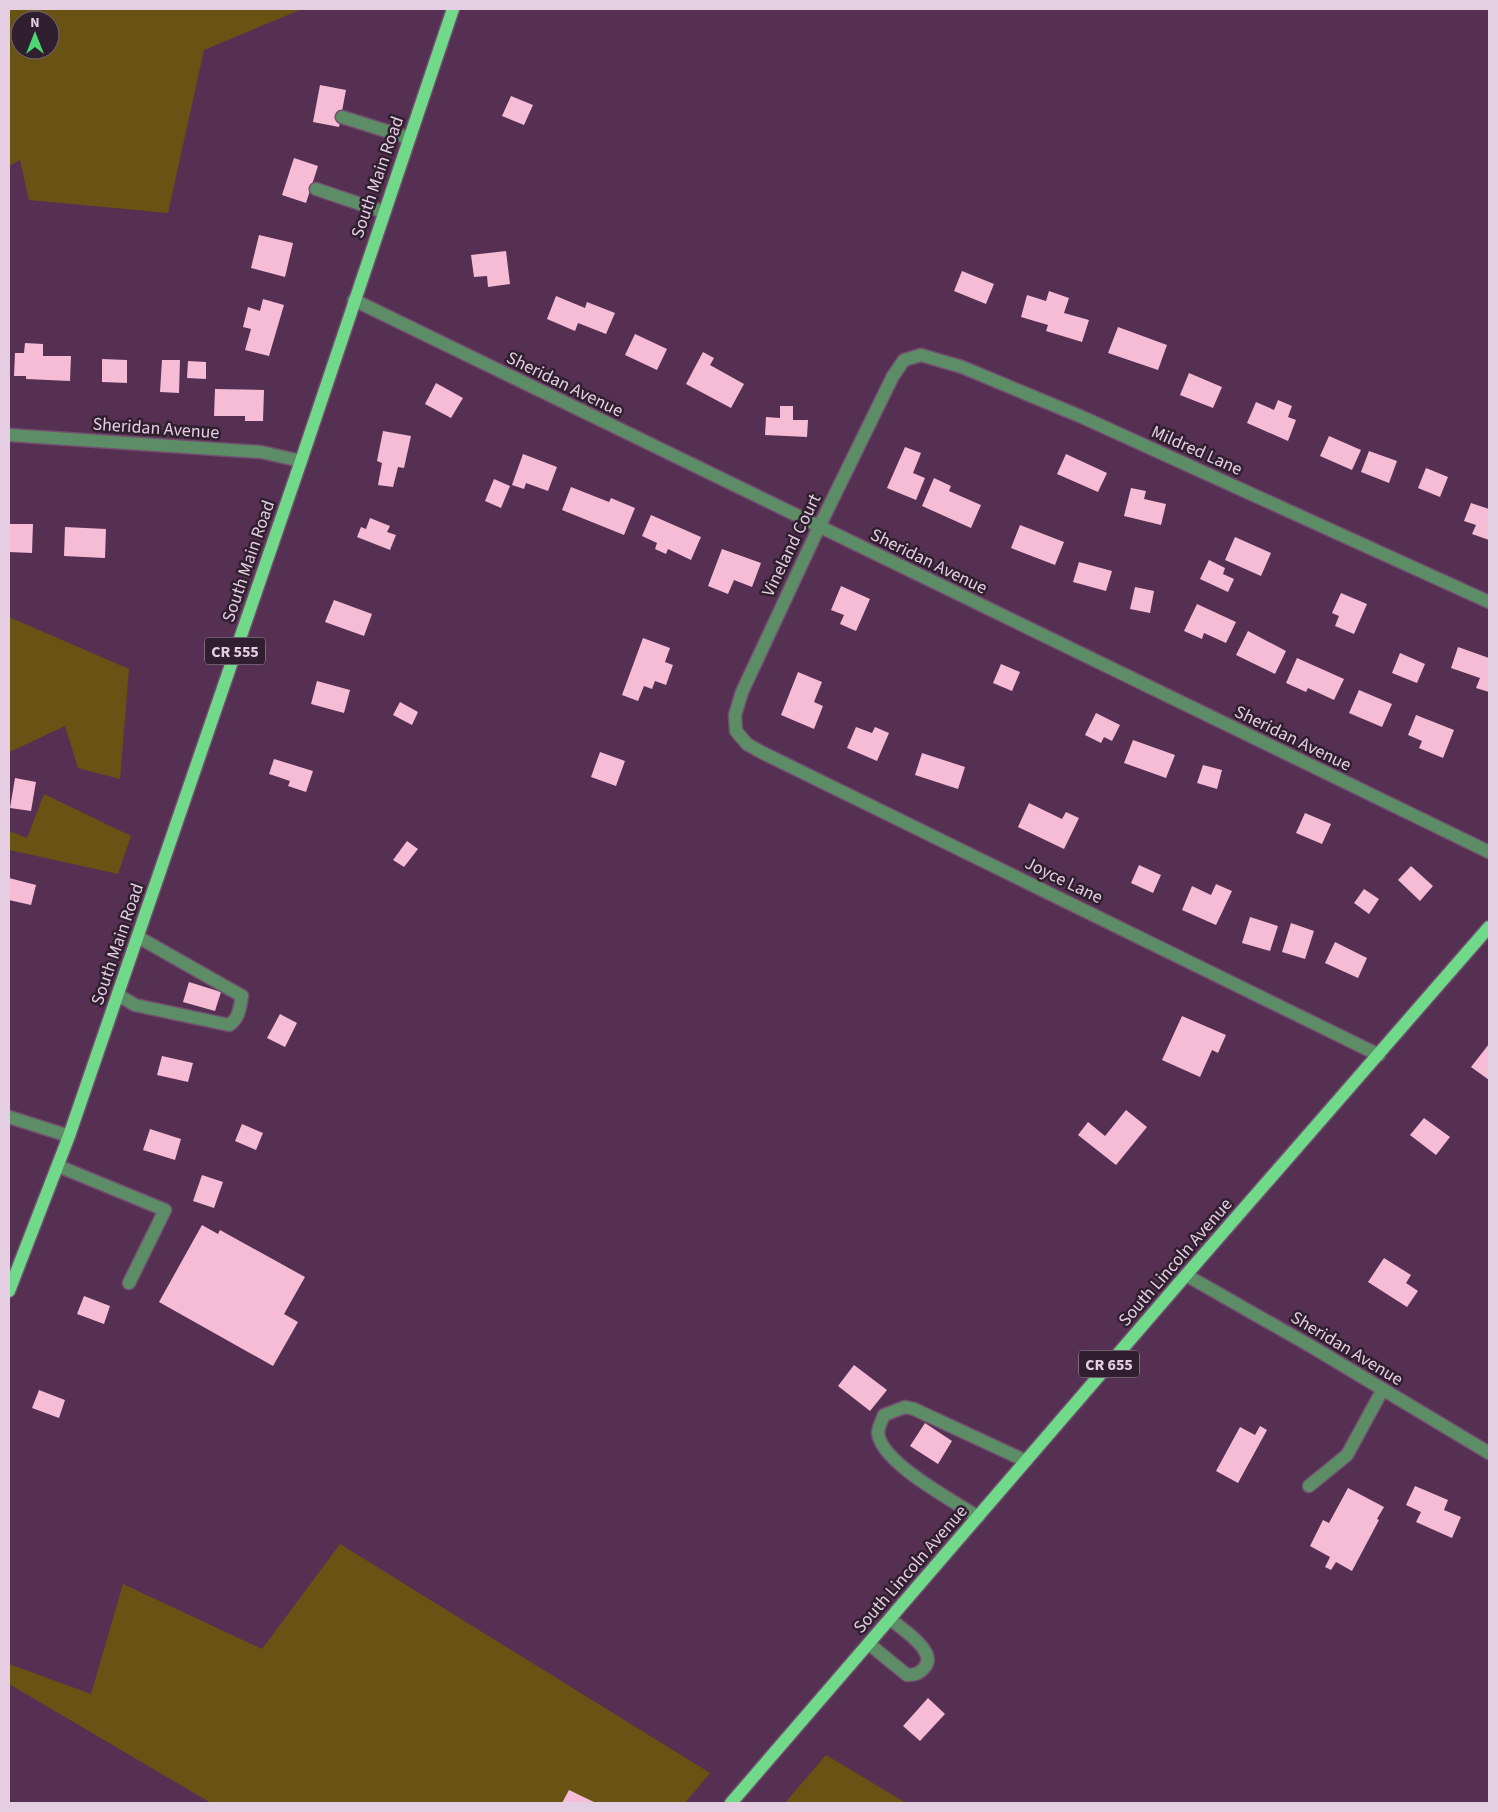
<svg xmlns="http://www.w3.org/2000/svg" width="1498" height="1812" font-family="'Source Sans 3',sans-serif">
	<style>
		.green { fill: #685314; fill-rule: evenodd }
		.building { fill: #f6bcd6 }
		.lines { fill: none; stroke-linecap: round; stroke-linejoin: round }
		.minor-casing { stroke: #724f6f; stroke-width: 15 }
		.major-casing { stroke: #724f6f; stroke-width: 15 }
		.minor { stroke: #5d8d67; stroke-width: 12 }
		.major { stroke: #70da8a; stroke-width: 12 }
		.labels { text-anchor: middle; stroke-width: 5; stroke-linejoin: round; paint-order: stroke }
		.shield { fill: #301f2f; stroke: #af99ac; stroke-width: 1 }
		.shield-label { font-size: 16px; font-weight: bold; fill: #e5cde2 }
		.street-label { font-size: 18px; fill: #e5cde2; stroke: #301f2f }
	</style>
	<rect width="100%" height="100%" fill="#553052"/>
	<!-- green -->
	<path class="green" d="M 9,9 L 302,9 L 204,50 L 168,213 L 29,200 L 20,160 L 9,166 ZM 20,20 L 50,20 L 50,50 L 20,50 Z
		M 9,617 L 129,669 L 120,779 L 78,768 L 65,726 L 12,751 L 9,750 Z
		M 44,794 L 131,836 L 118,874 L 9,850 L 9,831 L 27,838 Z
		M 340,1544 L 710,1773 L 685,1803 L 211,1803 L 9,1684 L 9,1664 L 91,1694 L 123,1584 L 262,1649 Z
		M 826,1755 L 906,1803 L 785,1803 Z"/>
	<!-- building -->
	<path class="building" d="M 320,85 L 346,90 L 339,127 L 313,122 Z
		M 511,96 L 533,105 L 524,125 L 502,116 Z
		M 294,158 L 318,166 L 306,203 L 282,195 Z
		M 259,235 L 293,243 L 285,277 L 251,268 Z
		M 506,251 L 510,284 L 488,287 L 487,276 L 474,277 L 471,255 Z
		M 962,271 L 994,284 L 986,304 L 954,291 Z
		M 1049,291 L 1069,298 L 1064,313 L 1089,320 L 1082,342 L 1046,331 L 1048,325 L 1021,317 L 1027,295 L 1046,301 Z
		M 556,296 L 585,308 L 587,302 L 615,313 L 606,334 L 578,323 L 575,331 L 547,319 Z
		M 263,299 L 284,305 L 269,356 L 245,350 L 251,329 L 243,327 L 248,307 L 260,311 Z
		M 1118,327 L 1167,345 L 1158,370 L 1108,353 Z
		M 635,334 L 667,349 L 657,370 L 625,355 Z
		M 25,343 L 43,344 L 43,356 L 71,356 L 70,381 L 26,379 L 26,376 L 14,376 L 15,353 L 24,353 Z
		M 703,352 L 714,358 L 710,365 L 744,384 L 731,408 L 686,384 Z
		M 102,359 L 127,360 L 127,383 L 102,382 Z
		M 162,360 L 180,360 L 179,393 L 160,392 Z
		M 188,361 L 206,362 L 206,379 L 187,378 Z
		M 1189,373 L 1222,387 L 1213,408 L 1180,395 Z
		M 436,383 L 463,398 L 451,418 L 425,404 Z
		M 215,389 L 264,390 L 263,421 L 245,421 L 245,416 L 214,416 Z
		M 1278,400 L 1292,406 L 1288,417 L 1296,420 L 1288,441 L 1247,423 L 1256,402 L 1274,410 Z
		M 780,406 L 793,406 L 793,420 L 808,420 L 807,437 L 765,435 L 766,417 L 780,418 Z
		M 383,431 L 411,436 L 404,468 L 398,467 L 393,487 L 378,485 L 382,463 L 377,461 Z
		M 1329,436 L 1361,450 L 1352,470 L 1320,456 Z
		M 905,447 L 921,453 L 913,473 L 925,478 L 916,500 L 887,488 Z
		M 1369,451 L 1397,461 L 1389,483 L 1361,472 Z
		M 523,454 L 557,467 L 548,491 L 526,483 L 524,489 L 512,485 Z
		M 1066,454 L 1107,473 L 1098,492 L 1057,474 Z
		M 1426,468 L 1448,477 L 1440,497 L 1418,488 Z
		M 934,478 L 951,486 L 949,491 L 981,505 L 971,528 L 922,506 Z
		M 494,479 L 510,486 L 501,508 L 485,501 Z
		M 571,487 L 609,502 L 611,498 L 635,508 L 624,535 L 562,510 Z
		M 1131,488 L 1146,491 L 1144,499 L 1166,504 L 1161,525 L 1124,516 Z
		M 1471,503 L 1489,509 L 1489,540 L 1472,534 L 1476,525 L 1464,521 Z
		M 651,515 L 701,537 L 691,560 L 668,549 L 666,554 L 655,549 L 657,543 L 642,536 Z
		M 370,518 L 390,526 L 387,532 L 396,535 L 390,550 L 357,537 L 361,527 L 366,529 Z
		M 9,524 L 33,524 L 32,553 L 9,552 Z
		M 1020,525 L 1064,542 L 1055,565 L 1011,548 Z
		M 65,527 L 106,529 L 105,558 L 64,556 Z
		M 1235,537 L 1271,553 L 1261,576 L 1225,560 Z
		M 722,549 L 761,563 L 752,587 L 734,580 L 728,594 L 708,586 Z
		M 1209,560 L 1225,568 L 1223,574 L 1234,579 L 1228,592 L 1200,579 Z
		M 1079,562 L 1112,571 L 1106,591 L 1073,582 Z
		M 841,586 L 870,599 L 856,631 L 840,624 L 844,615 L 831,610 Z
		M 1135,587 L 1154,591 L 1150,613 L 1130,609 Z
		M 1341,593 L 1367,604 L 1354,634 L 1335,626 L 1339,616 L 1332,613 Z
		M 334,600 L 372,614 L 364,636 L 325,622 Z
		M 1197,604 L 1236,622 L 1226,643 L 1204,633 L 1202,639 L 1184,631 Z
		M 1248,631 L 1286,651 L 1275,674 L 1236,655 Z
		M 643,638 L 670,648 L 665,662 L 673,665 L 666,685 L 655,681 L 652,689 L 644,686 L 638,701 L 622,695 Z
		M 1458,647 L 1489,658 L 1489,692 L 1476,688 L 1480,678 L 1451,668 Z
		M 1400,653 L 1425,664 L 1417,683 L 1392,673 Z
		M 1297,658 L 1344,679 L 1334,700 L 1308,688 L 1306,692 L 1286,683 Z
		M 1001,664 L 1020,672 L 1012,691 L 993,683 Z
		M 798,672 L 822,682 L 814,702 L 823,706 L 814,729 L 781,715 Z
		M 317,681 L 350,690 L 344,713 L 311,704 Z
		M 1359,690 L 1392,704 L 1382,727 L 1349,713 Z
		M 400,702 L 418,712 L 412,725 L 393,715 Z
		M 1096,713 L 1120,725 L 1112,741 L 1104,737 L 1101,743 L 1085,735 Z
		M 1416,715 L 1454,730 L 1443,758 L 1419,748 L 1422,741 L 1408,735 Z
		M 856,727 L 872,733 L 875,727 L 889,733 L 877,761 L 847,748 Z
		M 1133,740 L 1175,755 L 1166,778 L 1124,763 Z
		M 600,752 L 625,761 L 616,786 L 591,777 Z
		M 922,753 L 965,767 L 958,789 L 915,775 Z
		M 274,759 L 313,771 L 306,792 L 288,786 L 290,781 L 269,774 Z
		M 1203,765 L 1222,770 L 1217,789 L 1197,783 Z
		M 15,778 L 36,782 L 31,811 L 10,808 Z
		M 1029,803 L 1062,819 L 1066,812 L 1079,818 L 1064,849 L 1018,827 Z
		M 1305,813 L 1331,824 L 1322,844 L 1296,833 Z
		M 407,841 L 418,849 L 404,867 L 393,860 Z
		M 1139,865 L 1161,875 L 1153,893 L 1131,883 Z
		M 1411,866 L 1433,886 L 1420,901 L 1398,880 Z
		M 9,878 L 36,885 L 31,905 L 9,900 Z
		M 1216,884 L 1232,891 L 1216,925 L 1182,910 L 1192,886 L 1211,895 Z
		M 1364,889 L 1379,899 L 1369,914 L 1354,903 Z
		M 1250,917 L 1278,926 L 1270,951 L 1242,943 Z
		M 1291,923 L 1314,931 L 1305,959 L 1282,952 Z
		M 1335,942 L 1367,958 L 1358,978 L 1325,963 Z
		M 189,982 L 221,992 L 215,1011 L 183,1002 Z
		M 280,1014 L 297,1023 L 285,1047 L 267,1038 Z
		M 1182,1016 L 1226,1035 L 1218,1053 L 1212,1050 L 1200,1077 L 1162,1060 Z
		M 1489,1044 L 1489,1080 L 1471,1067 Z
		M 162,1056 L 193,1063 L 188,1082 L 157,1075 Z
		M 1126,1110 L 1147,1127 L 1116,1165 L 1078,1135 L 1088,1122 L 1105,1136 Z
		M 1424,1118 L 1450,1137 L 1436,1155 L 1410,1135 Z
		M 242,1124 L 263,1133 L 256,1150 L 235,1141 Z
		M 150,1129 L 181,1139 L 175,1160 L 143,1150 Z
		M 202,1175 L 223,1182 L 214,1208 L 193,1201 Z
		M 202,1225 L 218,1234 L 220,1230 L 305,1277 L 284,1314 L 298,1322 L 273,1366 L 159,1302 Z
		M 1384,1258 L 1411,1275 L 1406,1283 L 1418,1291 L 1407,1307 L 1368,1282 Z
		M 84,1296 L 110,1306 L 104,1324 L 77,1314 Z
		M 854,1365 L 887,1390 L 870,1411 L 838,1386 Z
		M 39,1390 L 65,1400 L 59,1418 L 32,1408 Z
		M 925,1423 L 952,1441 L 938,1464 L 910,1446 Z
		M 1260,1426 L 1267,1430 L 1238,1483 L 1216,1471 L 1240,1427 L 1255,1435 Z
		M 1415,1486 L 1448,1500 L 1444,1510 L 1461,1517 L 1452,1538 L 1416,1522 L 1421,1512 L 1406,1505 Z
		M 1348,1488 L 1384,1507 L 1377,1519 L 1379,1520 L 1352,1571 L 1336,1562 L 1331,1570 L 1325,1567 L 1330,1557 L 1310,1546 L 1323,1520 L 1329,1523 Z
		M 928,1698 L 945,1714 L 920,1741 L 903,1726 Z
		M 569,1790 L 596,1803 L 562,1803 Z"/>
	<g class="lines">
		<!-- minor casing -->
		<g class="minor-casing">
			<path id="minor" d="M 342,117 L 409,138
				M 316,189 L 384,212
				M 354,300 L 1489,852
				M 9,435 L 261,452 L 301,461
				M 118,995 L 135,1005 L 229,1025 C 239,1019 240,1007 242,996 L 138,937
				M 1379,1055 L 761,752 L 747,744 L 736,731 L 735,715 L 742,692 L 819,527 L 893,376 L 904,360 L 921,355 L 962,367 L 1082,417 L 1489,602
				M 9,1117 L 69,1136
				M 58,1166 L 165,1210 L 129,1283
				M 1186,1275 L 1314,1348 L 1489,1453
				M 1309,1486 L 1347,1455 L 1383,1389
				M 978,1517 C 954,1501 881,1463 878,1433 C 878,1428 882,1420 884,1415 L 905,1407 L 914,1409 L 1026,1461
				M 869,1644 L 907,1675 C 914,1675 919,1674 924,1668 C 939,1652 902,1629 890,1619"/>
		</g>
		<!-- major casing -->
		<g class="major-casing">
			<path id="major" d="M 9,1291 L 69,1136 L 301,461 L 453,9
				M 731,1803 L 1186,1275 L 1489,927"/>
		</g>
		<!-- minor -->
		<use href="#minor" class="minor"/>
		<!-- major -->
		<use href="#major" class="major"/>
	</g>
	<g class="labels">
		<!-- shield labels -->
		<g class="shield">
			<rect x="205" y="637.5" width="60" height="27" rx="4"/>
			<rect x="1079" y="1350.5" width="60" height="27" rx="4"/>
		</g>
		<g class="shield-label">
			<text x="235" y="657">CR 555</text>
			<text x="1109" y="1370">CR 655</text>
		</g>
		<!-- street labels -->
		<g class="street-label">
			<text transform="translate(377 177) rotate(-71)" y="6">South Main Road</text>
			<text transform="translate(565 384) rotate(26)" y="6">Sheridan Avenue</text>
			<text transform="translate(156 428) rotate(4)" y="6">Sheridan Avenue</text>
			<text transform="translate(1197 450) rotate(24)" y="6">Mildred Lane</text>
			<text transform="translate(791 545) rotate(-64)" y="6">Vineland Court</text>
			<text transform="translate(248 561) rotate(-71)" y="6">South Main Road</text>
			<text transform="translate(929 561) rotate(26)" y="6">Sheridan Avenue</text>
			<text transform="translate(1293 738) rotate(26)" y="6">Sheridan Avenue</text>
			<text transform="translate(1064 880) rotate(26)" y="6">Joyce Lane</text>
			<text transform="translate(117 944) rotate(-71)" y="6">South Main Road</text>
			<text transform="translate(1175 1262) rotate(-49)" y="6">South Lincoln Avenue</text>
			<text transform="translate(1347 1348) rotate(31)" y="6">Sheridan Avenue</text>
			<text transform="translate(910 1569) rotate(-49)" y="6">South Lincoln Avenue</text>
		</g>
	</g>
	<!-- border -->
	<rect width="1498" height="1812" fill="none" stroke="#e5cde2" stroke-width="20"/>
	<!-- north arrow -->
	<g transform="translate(35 35)"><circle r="24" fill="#301f2f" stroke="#786577"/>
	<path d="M0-4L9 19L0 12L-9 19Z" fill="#4cd676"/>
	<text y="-8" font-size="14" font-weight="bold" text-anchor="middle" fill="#e5cde2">N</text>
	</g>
</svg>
